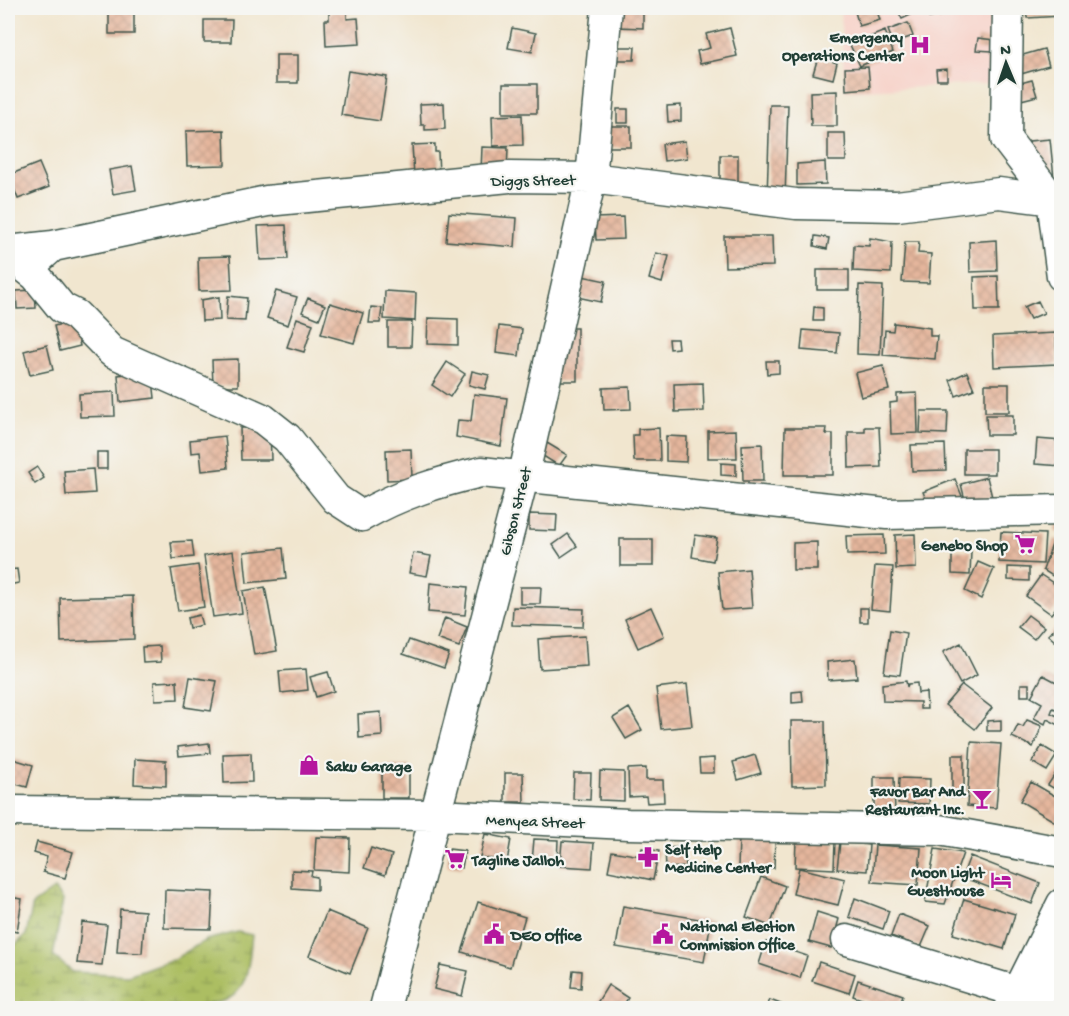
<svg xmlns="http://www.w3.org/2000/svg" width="1069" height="1016" font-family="'Gochi Hand',sans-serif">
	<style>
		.built { fill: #f7d1c8 }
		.wetland { fill: url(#wetland-marsh); stroke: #667e4b; stroke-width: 1.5 }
		.building { fill: url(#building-cross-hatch) }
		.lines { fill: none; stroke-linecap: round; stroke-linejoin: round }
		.minor-casing { stroke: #3e564b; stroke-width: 33 }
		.minor { stroke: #fff; stroke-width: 30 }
		.labels { text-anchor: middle; stroke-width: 4.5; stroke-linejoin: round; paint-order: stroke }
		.poi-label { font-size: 16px; font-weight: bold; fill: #1f3d34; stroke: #f6f6f2; text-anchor: start }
		.street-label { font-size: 16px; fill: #1f3d34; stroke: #f6f6f2 }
	</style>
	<defs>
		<pattern id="wetland-marsh" width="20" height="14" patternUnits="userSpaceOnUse" patternTransform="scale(1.5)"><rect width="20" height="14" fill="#acbe62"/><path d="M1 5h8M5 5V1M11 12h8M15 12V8" fill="none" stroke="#8b9c52"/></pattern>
		<pattern id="building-cross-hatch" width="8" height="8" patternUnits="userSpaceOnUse" patternTransform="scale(1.5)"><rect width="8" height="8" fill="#e5b69c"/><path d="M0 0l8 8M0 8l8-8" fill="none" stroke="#c49d87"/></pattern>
	</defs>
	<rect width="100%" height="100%" fill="#f6f6f2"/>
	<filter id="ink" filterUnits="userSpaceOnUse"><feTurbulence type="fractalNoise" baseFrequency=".0167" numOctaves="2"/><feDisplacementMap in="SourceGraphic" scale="12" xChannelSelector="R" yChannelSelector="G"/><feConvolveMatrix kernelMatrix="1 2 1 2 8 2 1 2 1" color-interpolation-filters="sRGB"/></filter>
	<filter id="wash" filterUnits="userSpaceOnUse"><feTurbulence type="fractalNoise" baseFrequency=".008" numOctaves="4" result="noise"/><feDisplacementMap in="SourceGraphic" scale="24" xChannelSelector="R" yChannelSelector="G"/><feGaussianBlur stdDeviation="1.35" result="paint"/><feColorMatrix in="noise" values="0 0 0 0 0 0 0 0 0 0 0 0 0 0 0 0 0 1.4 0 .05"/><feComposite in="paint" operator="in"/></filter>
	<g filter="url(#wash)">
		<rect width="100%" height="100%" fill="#f1e6cf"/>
		<!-- built -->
		<path class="built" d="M 840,8 L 995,8 L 999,83 L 845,91 Z"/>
		<!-- wetland -->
		<path class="wetland" d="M 54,889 L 63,900 L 53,956 L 73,972 L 128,975 L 176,958 L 206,940 L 238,932 L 252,935 C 249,956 250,988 228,999 C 219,1004 209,1002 198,1008 L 8,1008 L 8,951 L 26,935 L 33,904 Z"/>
		<g id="blocks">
			<!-- building -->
			<path class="building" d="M 617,8 L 643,8 L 643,28 L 617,27 Z
				M 854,8 L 876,8 L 880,20 L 859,26 Z
				M 905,8 L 915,8 L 917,12 L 902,19 L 898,11 Z
				M 927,8 L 961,8 L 962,13 L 929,18 Z
				M 1026,8 L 1062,8 L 1062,16 L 1027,18 Z
				M 109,10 L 134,10 L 134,34 L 109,34 Z
				M 347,11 L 347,19 L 358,18 L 360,44 L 326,46 L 325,20 L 329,20 L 329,12 Z
				M 204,20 L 232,20 L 231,42 L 204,42 Z
				M 908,23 L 913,36 L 893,43 L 888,30 Z
				M 512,28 L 536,33 L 532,52 L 508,48 Z
				M 730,28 L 737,56 L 700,64 L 697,51 L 710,48 L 706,34 Z
				M 885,31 L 893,52 L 860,66 L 850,45 Z
				M 978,38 L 994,40 L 992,51 L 976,50 Z
				M 614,47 L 635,47 L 634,60 L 614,60 Z
				M 1044,49 L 1049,66 L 1021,74 L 1016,57 Z
				M 276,55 L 298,55 L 298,83 L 276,83 Z
				M 818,57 L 837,63 L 833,79 L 813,74 Z
				M 868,67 L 870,88 L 846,90 L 845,68 Z
				M 947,69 L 947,80 L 937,80 L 936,70 Z
				M 348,71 L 387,77 L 380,121 L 341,115 Z
				M 1032,80 L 1037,96 L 1021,100 L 1017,84 Z
				M 503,84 L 537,84 L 537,113 L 503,113 Z
				M 837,91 L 837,126 L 811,126 L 810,92 Z
				M 444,103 L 445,129 L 425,130 L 425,125 L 421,125 L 420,104 Z
				M 681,105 L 681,121 L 668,122 L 667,106 Z
				M 770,105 L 788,105 L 785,198 L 767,197 Z
				M 617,109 L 628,109 L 628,123 L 617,123 Z
				M 522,115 L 523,145 L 493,146 L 492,116 Z
				M 603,126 L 631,126 L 631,147 L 603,147 Z
				M 224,130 L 225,165 L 187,166 L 186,131 Z
				M 828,133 L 845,133 L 846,161 L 828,161 Z
				M 1050,139 L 1055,188 L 1033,189 L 1029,141 Z
				M 685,141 L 687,158 L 664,161 L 662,144 Z
				M 435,144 L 435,152 L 438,152 L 439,175 L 414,175 L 412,145 Z
				M 482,147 L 508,148 L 507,172 L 481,171 Z
				M 720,155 L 738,155 L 738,199 L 720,199 Z
				M 825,162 L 826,184 L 797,185 L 797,164 Z
				M 39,163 L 49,187 L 18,199 L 9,175 Z
				M 132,166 L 136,190 L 113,194 L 109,170 Z
				M 449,213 L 517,218 L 515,247 L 446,241 Z
				M 623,217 L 624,239 L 596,240 L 595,218 Z
				M 286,225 L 288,259 L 260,260 L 258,226 Z
				M 724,236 L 772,236 L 773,266 L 725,267 Z
				M 815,236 L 829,238 L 827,249 L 814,246 Z
				M 870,238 L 892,242 L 891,273 L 853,271 L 854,245 L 869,246 Z
				M 996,240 L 997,271 L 970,272 L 969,242 Z
				M 905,242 L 919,242 L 918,253 L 931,254 L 929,283 L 902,282 Z
				M 656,253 L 669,256 L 662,283 L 649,279 Z
				M 230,256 L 232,290 L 199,291 L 198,257 Z
				M 817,270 L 849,270 L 849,290 L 817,290 Z
				M 582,276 L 606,281 L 601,302 L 577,297 Z
				M 998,276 L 999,310 L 975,310 L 974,277 Z
				M 859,285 L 883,286 L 880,355 L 857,354 Z
				M 35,290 L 36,308 L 17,309 L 16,291 Z
				M 276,291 L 297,297 L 288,325 L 267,318 Z
				M 385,291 L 416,293 L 415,321 L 384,319 Z
				M 228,296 L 247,298 L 245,321 L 226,320 Z
				M 219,297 L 220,320 L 202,321 L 201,300 Z
				M 308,298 L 325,305 L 319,319 L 302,312 Z
				M 1038,301 L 1044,313 L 1030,319 L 1024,307 Z
				M 330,303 L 363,313 L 354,343 L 321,334 Z
				M 371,307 L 382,308 L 380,323 L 369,323 Z
				M 814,307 L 823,308 L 823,321 L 813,321 Z
				M 297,318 L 313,324 L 304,352 L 287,347 Z
				M 428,318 L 458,319 L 458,345 L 427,344 Z
				M 74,321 L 80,346 L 60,351 L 54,326 Z
				M 388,322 L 412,322 L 411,347 L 388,347 Z
				M 894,323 L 930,328 L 930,336 L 937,336 L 935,359 L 883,355 L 885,330 L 893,331 Z
				M 499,326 L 522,329 L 519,356 L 496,353 Z
				M 555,328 L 577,328 L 577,381 L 556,381 Z
				M 803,330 L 839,333 L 837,353 L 801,350 Z
				M 1056,333 L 1057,364 L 994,367 L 993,336 Z
				M 669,339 L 677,339 L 678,348 L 670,349 Z
				M 47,345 L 53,370 L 30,375 L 24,351 Z
				M 8,356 L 13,373 L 8,375 Z
				M 238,359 L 238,386 L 213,386 L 212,360 Z
				M 766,361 L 779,361 L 779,373 L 767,374 Z
				M 447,362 L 465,374 L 450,397 L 432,385 Z
				M 883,366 L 889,390 L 861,397 L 855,373 Z
				M 152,371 L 155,398 L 120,402 L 118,375 Z
				M 472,371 L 489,375 L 485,389 L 469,385 Z
				M 967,372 L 974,389 L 956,396 L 950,380 Z
				M 703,383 L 704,411 L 675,412 L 674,384 Z
				M 985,384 L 1009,384 L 1009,412 L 985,412 Z
				M 630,387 L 631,409 L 604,410 L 603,388 Z
				M 114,392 L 115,416 L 80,417 L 79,394 Z
				M 917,393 L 918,433 L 891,434 L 890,403 L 897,402 L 897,394 Z
				M 474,394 L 507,398 L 501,446 L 456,437 L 458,420 L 471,421 Z
				M 921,411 L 948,411 L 947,434 L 920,433 Z
				M 986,415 L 1013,415 L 1013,435 L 987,435 Z
				M 865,427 L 879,427 L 881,467 L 849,468 L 848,432 L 865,432 Z
				M 240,428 L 270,428 L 271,460 L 241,460 Z
				M 659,428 L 660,461 L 634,461 L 633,435 L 638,435 L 638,429 Z
				M 785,428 L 827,428 L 826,434 L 833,434 L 833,475 L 784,475 Z
				M 736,430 L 737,458 L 708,458 L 708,431 Z
				M 225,436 L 228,468 L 202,471 L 200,452 L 191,453 L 190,440 Z
				M 666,436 L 687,437 L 686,462 L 666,461 Z
				M 1037,439 L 1062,441 L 1062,466 L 1035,464 Z
				M 547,443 L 567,455 L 559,466 L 540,454 Z
				M 762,444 L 763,481 L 743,481 L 742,445 Z
				M 945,444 L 946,470 L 912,471 L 911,445 Z
				M 411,449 L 412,479 L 387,480 L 386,450 Z
				M 964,449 L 995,449 L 995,474 L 964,474 Z
				M 97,452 L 107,452 L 107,469 L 97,469 Z
				M 721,463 L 736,464 L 736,476 L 721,475 Z
				M 37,467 L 44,478 L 35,484 L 28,473 Z
				M 93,469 L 95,493 L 66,495 L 64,471 Z
				M 987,477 L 992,497 L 966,504 L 961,484 Z
				M 955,479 L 962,496 L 930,509 L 923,492 Z
				M 529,514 L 557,515 L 556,531 L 529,530 Z
				M 1056,522 L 1062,522 L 1062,533 L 1055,532 Z
				M 1001,532 L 1045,534 L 1043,564 L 999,562 Z
				M 568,534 L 577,546 L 561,557 L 553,545 Z
				M 915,534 L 916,568 L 896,569 L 895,535 Z
				M 695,535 L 717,538 L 713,561 L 692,557 Z
				M 884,535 L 885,554 L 847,555 L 846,536 Z
				M 620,539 L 653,539 L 653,566 L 620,566 Z
				M 1054,539 L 1062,541 L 1062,582 L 1043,570 Z
				M 192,541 L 194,557 L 173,559 L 171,542 Z
				M 817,542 L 817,570 L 793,570 L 793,543 Z
				M 283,548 L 286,579 L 247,583 L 244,552 Z
				M 952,550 L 971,551 L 970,575 L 952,574 Z
				M 233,551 L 242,613 L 213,617 L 204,556 Z
				M 413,553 L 431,556 L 427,576 L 409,573 Z
				M 978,562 L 994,569 L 981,599 L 965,591 Z
				M 198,565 L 204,607 L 178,611 L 171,569 Z
				M 875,566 L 893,567 L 890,611 L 871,609 Z
				M 1008,567 L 1029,568 L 1029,581 L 1008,580 Z
				M 17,569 L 19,583 L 8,585 L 8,570 Z
				M 749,569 L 752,608 L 722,610 L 718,572 Z
				M 1041,575 L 1062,589 L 1062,600 L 1051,614 L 1026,596 Z
				M 430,583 L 468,587 L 465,615 L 428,612 Z
				M 265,587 L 277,651 L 254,655 L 243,591 Z
				M 520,587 L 541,587 L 540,604 L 520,604 Z
				M 133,596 L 134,639 L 61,642 L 60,598 Z
				M 513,607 L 584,609 L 583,627 L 512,625 Z
				M 651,607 L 664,636 L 638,648 L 625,619 Z
				M 860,608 L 868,608 L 868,622 L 860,622 Z
				M 199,615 L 202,625 L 189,628 L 187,618 Z
				M 1028,615 L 1044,627 L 1034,639 L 1018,627 Z
				M 445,618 L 467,627 L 459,647 L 437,639 Z
				M 1062,621 L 1062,647 L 1048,635 Z
				M 890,630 L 906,633 L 900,675 L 884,673 Z
				M 585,636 L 587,666 L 540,669 L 538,639 Z
				M 409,640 L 449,654 L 444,668 L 403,654 Z
				M 961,643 L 977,675 L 960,684 L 943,652 Z
				M 160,646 L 161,662 L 143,663 L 142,647 Z
				M 855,659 L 857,678 L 828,680 L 827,662 Z
				M 306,669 L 308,690 L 281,693 L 279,671 Z
				M 328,672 L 334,691 L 316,697 L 310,677 Z
				M 1043,675 L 1062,685 L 1062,703 L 1058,710 L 1053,708 L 1051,713 L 1062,718 L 1059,725 L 1047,719 L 1045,724 L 1034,718 L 1042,703 L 1031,697 Z
				M 190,677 L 217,681 L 211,711 L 185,707 Z
				M 177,681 L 178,699 L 155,700 L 154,682 Z
				M 906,681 L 907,687 L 908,684 L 917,683 L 918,693 L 926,692 L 927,709 L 920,709 L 920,702 L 883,701 L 882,684 Z
				M 687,684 L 692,726 L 661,729 L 656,688 Z
				M 1021,684 L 1029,684 L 1029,696 L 1021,696 Z
				M 962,685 L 992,708 L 975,729 L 945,705 Z
				M 802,691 L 803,702 L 792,703 L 792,692 Z
				M 629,708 L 642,730 L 626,739 L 613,718 Z
				M 381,712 L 382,736 L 359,738 L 358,714 Z
				M 1001,720 L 1001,731 L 987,731 L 987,721 Z
				M 1027,720 L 1042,726 L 1033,747 L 1012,737 L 1018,725 L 1023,727 Z
				M 791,721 L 825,721 L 826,785 L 792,786 Z
				M 971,742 L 1001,744 L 996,808 L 967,806 Z
				M 209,743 L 210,753 L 179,756 L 178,747 Z
				M 1042,746 L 1057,755 L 1047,771 L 1032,762 Z
				M 251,753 L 252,782 L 224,783 L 223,754 Z
				M 755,755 L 761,773 L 738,780 L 733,762 Z
				M 952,755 L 964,755 L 964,797 L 952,797 Z
				M 714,758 L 714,773 L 700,773 L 699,759 Z
				M 13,759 L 33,765 L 27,787 L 8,782 Z
				M 135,759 L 166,761 L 166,786 L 134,784 Z
				M 1062,763 L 1062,793 L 1048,785 Z
				M 382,766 L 409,766 L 409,798 L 382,798 Z
				M 646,768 L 646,780 L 663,780 L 664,802 L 647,803 L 646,796 L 629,797 L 628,769 Z
				M 600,771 L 624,772 L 624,801 L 599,800 Z
				M 505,773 L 523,773 L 524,802 L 505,802 Z
				M 574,773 L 591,773 L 590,800 L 573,799 Z
				M 874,777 L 894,777 L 895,815 L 874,815 Z
				M 899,778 L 930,779 L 929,804 L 898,803 Z
				M 1031,782 L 1062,800 L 1062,826 L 1020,801 Z
				M 485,834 L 511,839 L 507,862 L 480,857 Z
				M 316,837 L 350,838 L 349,872 L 314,870 Z
				M 739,838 L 775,839 L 774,868 L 738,867 Z
				M 534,839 L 558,840 L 557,863 L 532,862 Z
				M 796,840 L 835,842 L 834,869 L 795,867 Z
				M 562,841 L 594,843 L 592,868 L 560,866 Z
				M 37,842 L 73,852 L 65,878 L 43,872 L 47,857 L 34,853 Z
				M 840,842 L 869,845 L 867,871 L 837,869 Z
				M 875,845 L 921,848 L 918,885 L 872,882 Z
				M 685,847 L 686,867 L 666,868 L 665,848 Z
				M 371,848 L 392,855 L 385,875 L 364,868 Z
				M 642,848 L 659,851 L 653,880 L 608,871 L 612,851 L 640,856 Z
				M 449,849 L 465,851 L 462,868 L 447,866 Z
				M 935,849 L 963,853 L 945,904 L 925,902 Z
				M 970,856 L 1040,883 L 1032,904 L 962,877 Z
				M 799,868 L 845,879 L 838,905 L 793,894 Z
				M 292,870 L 312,871 L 311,876 L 317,877 L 317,890 L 292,888 Z
				M 761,877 L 785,886 L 770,926 L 746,917 Z
				M 165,890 L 213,892 L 211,929 L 164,928 Z
				M 8,897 L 22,899 L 17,932 L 8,930 Z
				M 855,898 L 889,911 L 883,929 L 849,917 Z
				M 964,899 L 1015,914 L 1004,949 L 953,934 Z
				M 478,902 L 525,917 L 510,967 L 462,952 Z
				M 623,906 L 711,921 L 704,962 L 616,947 Z
				M 120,909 L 145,911 L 142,953 L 117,952 Z
				M 327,911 L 368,928 L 350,973 L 309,956 Z
				M 817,912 L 839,919 L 831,948 L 809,942 Z
				M 899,914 L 930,926 L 921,947 L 891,936 Z
				M 82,922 L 107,925 L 102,965 L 77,963 Z
				M 766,942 L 807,956 L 800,978 L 759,964 Z
				M 819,962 L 855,974 L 849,993 L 812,981 Z
				M 440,965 L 468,971 L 462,996 L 434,989 Z
				M 573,970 L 582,971 L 581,988 L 571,987 Z
				M 858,980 L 903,995 L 898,1008 L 887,1008 L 853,996 Z
				M 608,985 L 628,998 L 622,1008 L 595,1006 Z
				M 1062,990 L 1062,1005 L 1056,1002 Z
				M 770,1000 L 791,1008 L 766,1008 Z"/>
		</g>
	</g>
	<g filter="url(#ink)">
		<use href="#blocks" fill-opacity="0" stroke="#3e564b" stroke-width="1.5"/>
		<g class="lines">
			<!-- minor casing -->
			<g class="minor-casing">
				<path id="minor" d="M 1008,8 L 1006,139 L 1052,199 L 1062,276
					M 53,246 L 27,269 L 36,276 L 62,308 L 76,315 L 112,352 L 263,419 L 287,438 L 336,499 L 362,516 C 400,494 438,482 481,472 L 887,514 L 1062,510
					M 8,251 L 53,246 L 267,201 L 509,177 L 591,178 L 796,204 L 897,206 L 999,193 L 1062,201
					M 8,811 L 435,815 L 628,824 L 939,830 L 1062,852
					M 847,940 L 1018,992
					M 385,1008 L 523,478 L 591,178 L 607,8
					M 1010,1008 L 1062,904
					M 1033,1008 L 1062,954"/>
			</g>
			<!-- minor -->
			<use href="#minor" class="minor"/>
		</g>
	</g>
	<!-- icons -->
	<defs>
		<g id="hospital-bare" transform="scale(1.62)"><path d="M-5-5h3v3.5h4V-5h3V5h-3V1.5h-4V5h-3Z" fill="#b5179e" stroke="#f6f6f2" stroke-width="2.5" paint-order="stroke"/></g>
		<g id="supermarket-bare" transform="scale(1.62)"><path d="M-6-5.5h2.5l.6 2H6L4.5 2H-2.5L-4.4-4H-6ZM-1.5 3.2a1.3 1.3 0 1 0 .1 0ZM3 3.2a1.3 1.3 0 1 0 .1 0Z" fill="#b5179e" stroke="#f6f6f2" stroke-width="2.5" paint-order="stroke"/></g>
		<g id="shop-bare" transform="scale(1.62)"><path d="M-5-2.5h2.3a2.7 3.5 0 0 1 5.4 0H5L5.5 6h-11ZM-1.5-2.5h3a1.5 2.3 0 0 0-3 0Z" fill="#b5179e" stroke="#f6f6f2" stroke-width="2.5" paint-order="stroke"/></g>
		<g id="bar-bare" transform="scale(1.62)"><path d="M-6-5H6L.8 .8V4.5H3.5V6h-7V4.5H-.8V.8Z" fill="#b5179e" stroke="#f6f6f2" stroke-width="2.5" paint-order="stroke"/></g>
		<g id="pharmacy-bare" transform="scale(1.62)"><path d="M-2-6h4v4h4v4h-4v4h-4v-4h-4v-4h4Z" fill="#b5179e" stroke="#f6f6f2" stroke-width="2.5" paint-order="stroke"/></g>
		<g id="hotel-bare" transform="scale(1.62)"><path d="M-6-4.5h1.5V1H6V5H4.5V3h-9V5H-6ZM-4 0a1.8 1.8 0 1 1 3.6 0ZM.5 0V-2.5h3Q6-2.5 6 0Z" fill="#b5179e" stroke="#f6f6f2" stroke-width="2.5" paint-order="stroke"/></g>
		<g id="civic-bare" transform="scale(1.62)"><path d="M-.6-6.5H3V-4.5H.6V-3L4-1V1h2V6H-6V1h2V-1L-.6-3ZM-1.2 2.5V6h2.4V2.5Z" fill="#b5179e" stroke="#f6f6f2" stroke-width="2.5" paint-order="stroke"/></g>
	</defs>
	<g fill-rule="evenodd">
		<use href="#hospital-bare" x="920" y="45"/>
		<use href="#supermarket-bare" x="1025" y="544"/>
		<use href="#shop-bare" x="309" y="765"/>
		<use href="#bar-bare" x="982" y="799"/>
		<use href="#pharmacy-bare" x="648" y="857"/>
		<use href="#supermarket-bare" x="455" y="859"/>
		<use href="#hotel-bare" x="1001" y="880"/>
		<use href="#civic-bare" x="494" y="934"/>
		<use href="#civic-bare" x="663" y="934"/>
	</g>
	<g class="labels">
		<!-- poi labels -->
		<g class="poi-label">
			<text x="903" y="42" text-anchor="end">Emergency<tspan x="903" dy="18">Operations Center</tspan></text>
			<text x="1008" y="550" text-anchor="end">Genebo Shop</text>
			<text x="326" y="771">Saku Garage</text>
			<text x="965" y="796" text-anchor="end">Favor Bar And<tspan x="965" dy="18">Restaurant Inc.</tspan></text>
			<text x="665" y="854">Self Help<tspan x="665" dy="18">Medicine Center</tspan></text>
			<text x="472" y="865">Tagline Jalloh</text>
			<text x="984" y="877" text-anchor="end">Moon Light<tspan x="984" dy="18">Guesthouse</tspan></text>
			<text x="680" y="931">National Election<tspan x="680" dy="18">Commission Office</tspan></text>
			<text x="511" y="940">DEO Office</text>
		</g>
		<!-- street labels -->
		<g class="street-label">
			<text transform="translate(533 179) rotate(-1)" y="6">Diggs Street</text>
			<text transform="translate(514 511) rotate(-76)" y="6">Gibson Street</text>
			<text transform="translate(535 820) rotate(2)" y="6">Menyea Street</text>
		</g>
	</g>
	<!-- margin -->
	<rect width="1069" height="1016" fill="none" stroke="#f6f6f2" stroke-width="30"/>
	<!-- north arrow -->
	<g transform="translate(1006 63) rotate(358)" stroke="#f6f6f2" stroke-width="4.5" paint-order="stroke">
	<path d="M0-4.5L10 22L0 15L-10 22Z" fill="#1f3d34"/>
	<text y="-9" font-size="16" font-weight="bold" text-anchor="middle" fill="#1f3d34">N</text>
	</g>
</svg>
